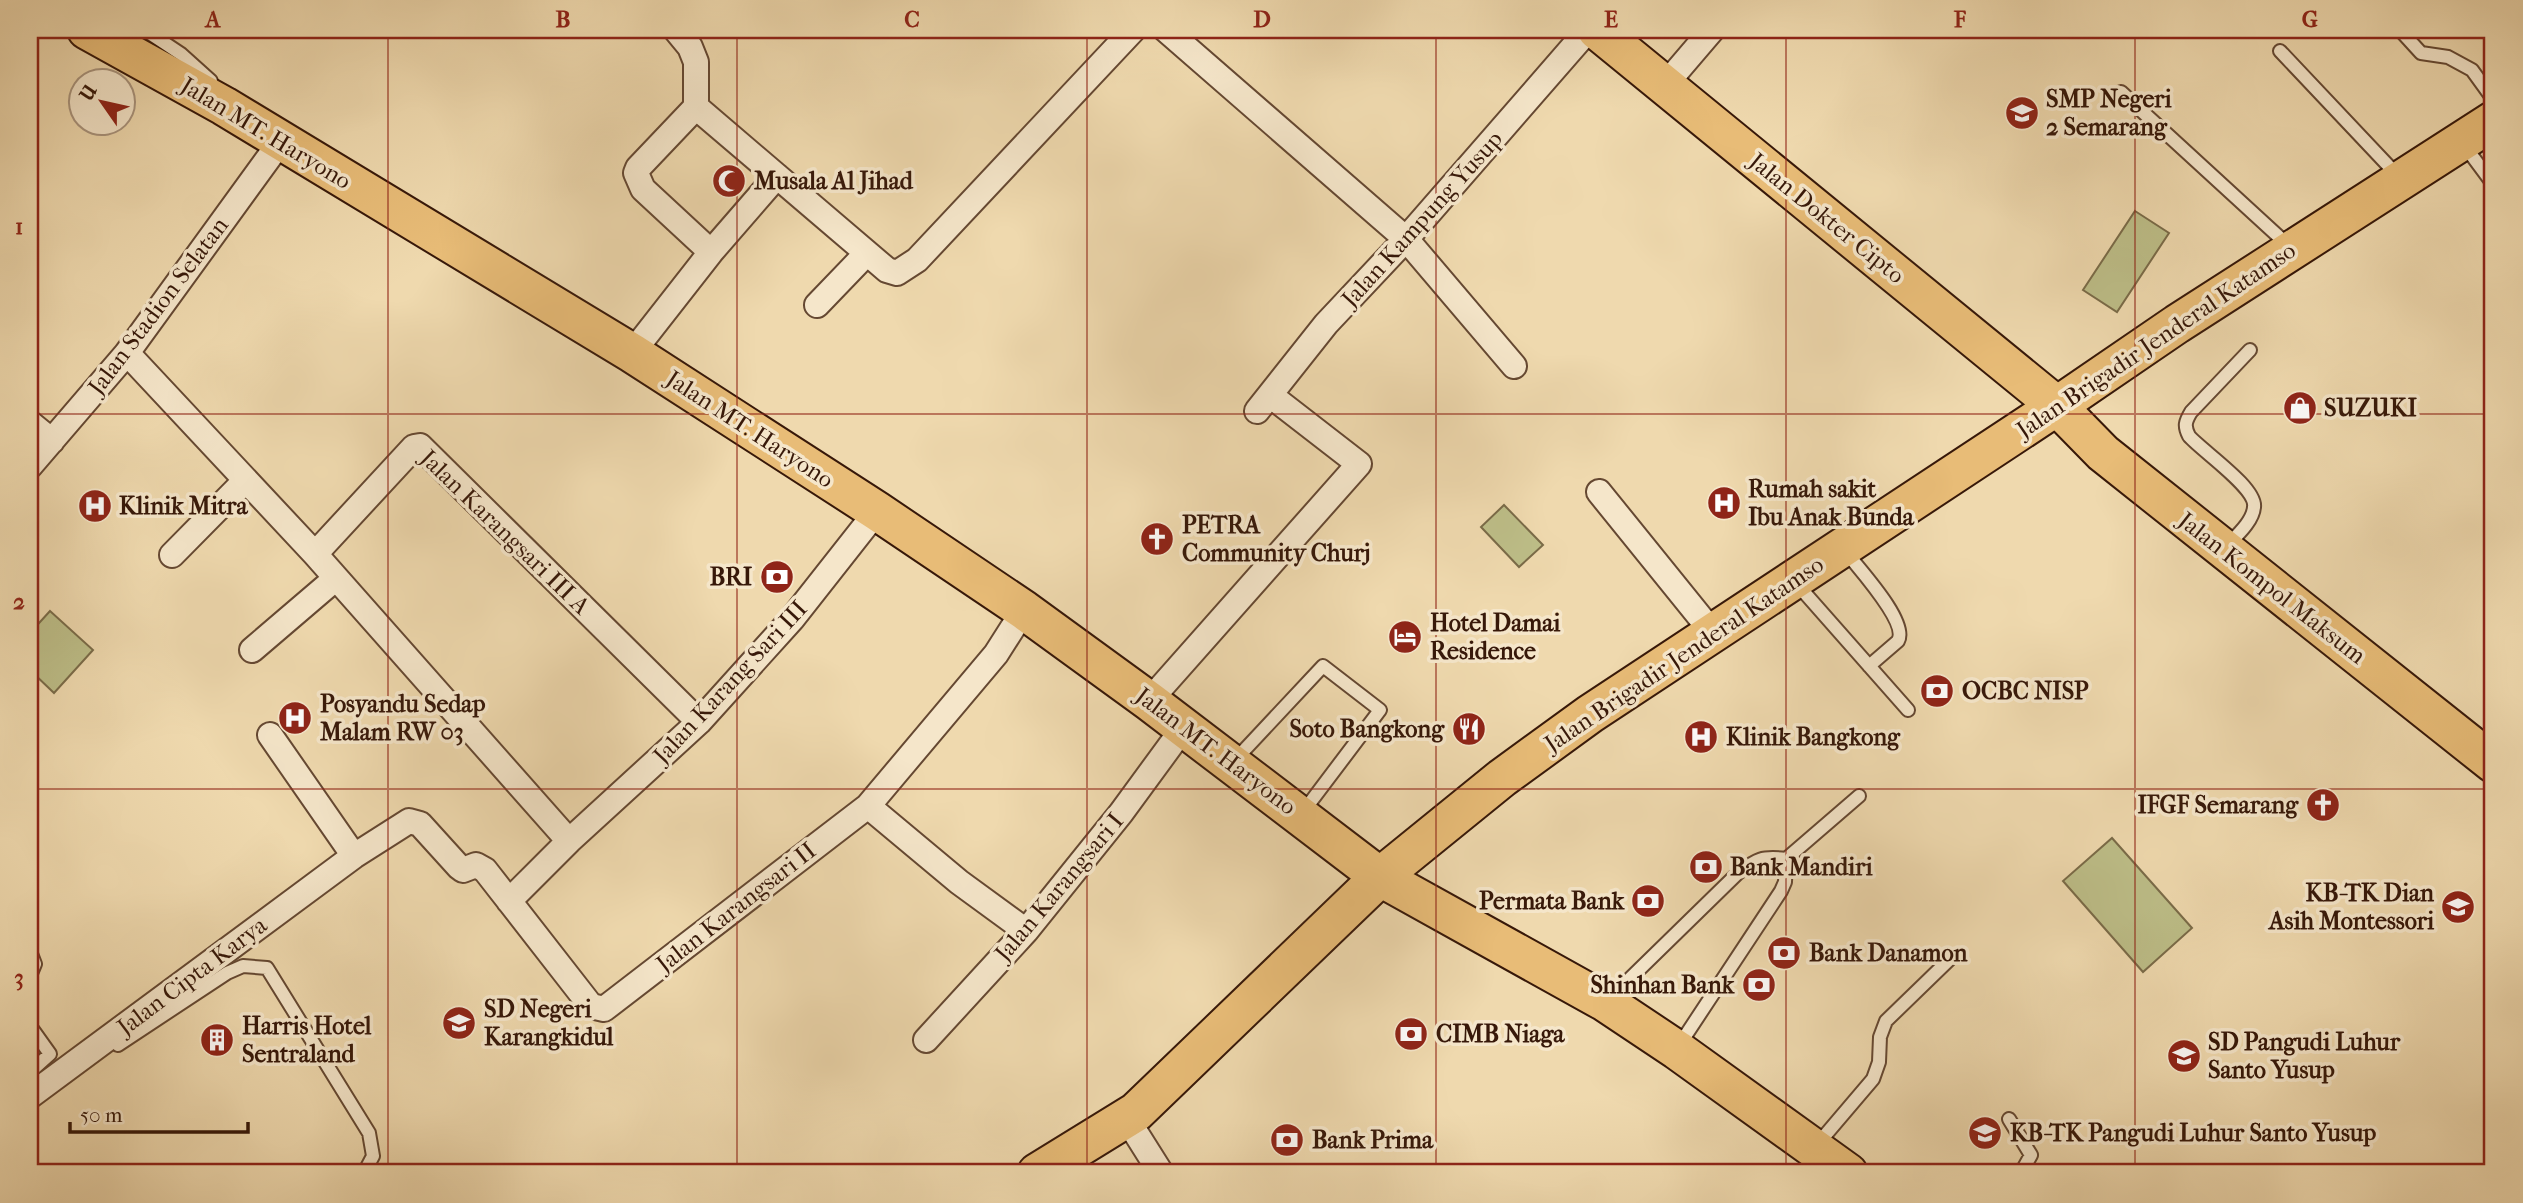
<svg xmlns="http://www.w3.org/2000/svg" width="2523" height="1203" font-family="'IM FELL French Canon',serif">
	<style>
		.green { fill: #bdbe88; stroke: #7a6b48; stroke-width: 2 }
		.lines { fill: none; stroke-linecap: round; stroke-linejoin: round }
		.service-casing { stroke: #654832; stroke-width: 16 }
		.minor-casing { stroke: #654832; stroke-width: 28 }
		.primary-casing { stroke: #371809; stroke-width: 42 }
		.trunk-casing { stroke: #371809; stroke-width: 42 }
		.service { stroke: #f5e6ca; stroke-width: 12 }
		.minor { stroke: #f5e6ca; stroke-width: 24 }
		.primary { stroke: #e8bc77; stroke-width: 38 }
		.trunk { stroke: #e8bc77; stroke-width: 38 }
		.grid { fill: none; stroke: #8f2418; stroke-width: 2; stroke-opacity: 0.55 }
		.labels { text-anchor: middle; stroke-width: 7; stroke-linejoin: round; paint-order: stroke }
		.poi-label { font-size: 24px; font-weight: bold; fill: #371809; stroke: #f5e6ca; text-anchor: start }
		.street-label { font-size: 24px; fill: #371809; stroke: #f5e6ca }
		.neatline { fill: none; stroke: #8f2418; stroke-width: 2.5 }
		.grid-label { font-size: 23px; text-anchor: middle; font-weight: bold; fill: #8f2418 }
	</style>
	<rect width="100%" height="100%" fill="#efd9ae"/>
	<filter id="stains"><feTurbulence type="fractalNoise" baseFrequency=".00286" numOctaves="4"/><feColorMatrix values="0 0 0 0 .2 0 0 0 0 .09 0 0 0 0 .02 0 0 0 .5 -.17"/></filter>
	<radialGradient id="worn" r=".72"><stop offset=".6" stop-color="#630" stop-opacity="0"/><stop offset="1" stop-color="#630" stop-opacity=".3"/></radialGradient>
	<!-- green -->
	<path class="green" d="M 2135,211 L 2169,233 L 2117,312 L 2083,290 Z
		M 1504,505 L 1543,545 L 1519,567 L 1481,527 Z
		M 50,611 L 93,650 L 54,693 L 30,670 L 30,633 Z
		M 2112,838 L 2192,928 L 2143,972 L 2063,881 Z"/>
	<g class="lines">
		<!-- service casing -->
		<g class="service-casing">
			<path id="service" d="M 145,30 L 181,54 L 211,81
				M 2400,30 L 2421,53 L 2448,57 L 2472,70 L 2493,99
				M 2280,51 L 2399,177
				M 2121,92 L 2289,246
				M 2464,145 L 2493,184
				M 2226,547 C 2235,537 2253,522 2254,507 C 2257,488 2202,451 2189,436 C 2184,426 2185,422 2191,412 L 2250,350
				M 1846,552 C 1858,568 1909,622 1898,641 L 1869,666
				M 1796,583 L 1908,710
				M 1235,760 L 1323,666 L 1380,710 L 1303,812
				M 30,951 L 35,964 L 30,976
				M 1608,1000 L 1738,873 C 1757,859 1762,856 1786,859 L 1859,796
				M 30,1026 L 50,1054 L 30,1072
				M 118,1045 L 227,973 L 243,966 L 267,968 L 369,1133 L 373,1156 L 364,1173
				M 1678,1047 L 1781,891 L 1785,882 L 1786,859
				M 2009,1119 L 2031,1155 L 2021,1173
				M 1816,1146 L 1873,1079 L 1879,1062 L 1880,1037 L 1886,1021 L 1952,957"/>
		</g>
		<!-- minor casing -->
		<g class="minor-casing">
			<path id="minor" d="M 676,30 L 690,47 L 696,62 L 696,107 L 887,270 L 897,273 L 917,260 L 1133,30
				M 1166,30 L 1406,239 L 1514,366
				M 1665,85 L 1712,30
				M 696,107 L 638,168 L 636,173 L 643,189 L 711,252
				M 817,305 L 867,253
				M 127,353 L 315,554 L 569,841
				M 632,353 L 711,252 L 777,176
				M 1257,411 L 1326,324 L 1406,239 L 1588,30
				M 30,423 L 52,441
				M 30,466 L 127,353 L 281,141
				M 1599,492 L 1713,633
				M 315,554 L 414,447 L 420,446 L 699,722
				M 172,555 L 245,481
				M 252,650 L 335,579
				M 1149,701 L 1359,464 L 1270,395
				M 270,735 L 354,856
				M 868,806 L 959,882 L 1026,931
				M 509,901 L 569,841 L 699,722 L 792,619 L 877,511
				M 926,1040 L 1026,931 L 1121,813 L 1184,727
				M 30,1096 L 354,856 L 409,821 L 420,824 L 459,867 L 463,870 L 476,865 L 485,870 L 591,1006 L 604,1009 L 868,806 L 996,654 L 1024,610
				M 1127,1119 L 1161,1173"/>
		</g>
		<!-- primary casing -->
		<g class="primary-casing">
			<path id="primary" d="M 87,30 L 224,106 L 632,353 L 877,511 L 1024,610 L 1149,701 L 1380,877 L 1605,1002 L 1677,1050 L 1848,1173
				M 1037,1173 L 1136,1112 L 1380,877 L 1502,778 L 1590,714 L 2057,406 L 2177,324 L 2493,121"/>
		</g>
		<!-- trunk casing -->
		<g class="trunk-casing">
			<path id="trunk" d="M 1597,30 L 2057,406 L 2103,453 L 2493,763"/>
		</g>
		<!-- service -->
		<use href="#service" class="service"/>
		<!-- minor -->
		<use href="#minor" class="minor"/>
		<!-- primary -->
		<use href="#primary" class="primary"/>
		<!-- trunk -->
		<use href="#trunk" class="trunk"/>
	</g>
	<!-- grid -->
	<path class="grid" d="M 388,30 L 388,1173M 737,30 L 737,1173M 1087,30 L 1087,1173M 1436,30 L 1436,1173M 1786,30 L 1786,1173M 2135,30 L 2135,1173M 30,414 L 2493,414M 30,789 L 2493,789"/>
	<!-- icons -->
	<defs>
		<g id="school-disc" transform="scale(1.75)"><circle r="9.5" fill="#8f2418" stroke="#f5e6ca"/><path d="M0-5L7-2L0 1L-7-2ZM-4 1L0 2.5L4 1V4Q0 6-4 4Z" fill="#fff"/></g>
		<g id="mosque-disc" transform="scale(1.75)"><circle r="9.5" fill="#8f2418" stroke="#f5e6ca"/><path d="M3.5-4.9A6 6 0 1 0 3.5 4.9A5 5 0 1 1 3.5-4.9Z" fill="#fff"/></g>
		<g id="shop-disc" transform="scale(1.75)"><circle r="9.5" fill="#8f2418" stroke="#f5e6ca"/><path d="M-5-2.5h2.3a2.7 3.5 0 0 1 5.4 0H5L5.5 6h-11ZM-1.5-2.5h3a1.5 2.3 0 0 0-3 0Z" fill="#fff"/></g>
		<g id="hospital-disc" transform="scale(1.75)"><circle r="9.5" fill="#8f2418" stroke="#f5e6ca"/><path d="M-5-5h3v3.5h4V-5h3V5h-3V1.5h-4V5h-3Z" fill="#fff"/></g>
		<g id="church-disc" transform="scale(1.75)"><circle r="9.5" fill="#8f2418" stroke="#f5e6ca"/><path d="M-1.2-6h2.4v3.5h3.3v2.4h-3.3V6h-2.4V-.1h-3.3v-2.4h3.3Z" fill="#fff"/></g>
		<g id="bank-disc" transform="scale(1.75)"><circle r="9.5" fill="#8f2418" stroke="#f5e6ca"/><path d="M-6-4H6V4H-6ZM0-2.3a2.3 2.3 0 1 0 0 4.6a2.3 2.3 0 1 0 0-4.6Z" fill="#fff"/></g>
		<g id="hotel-disc" transform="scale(1.75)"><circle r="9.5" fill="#8f2418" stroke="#f5e6ca"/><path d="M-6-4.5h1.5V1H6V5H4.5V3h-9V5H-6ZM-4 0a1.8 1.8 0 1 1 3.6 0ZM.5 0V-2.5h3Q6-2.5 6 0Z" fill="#fff"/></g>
		<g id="restaurant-disc" transform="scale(1.75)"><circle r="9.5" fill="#8f2418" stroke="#f5e6ca"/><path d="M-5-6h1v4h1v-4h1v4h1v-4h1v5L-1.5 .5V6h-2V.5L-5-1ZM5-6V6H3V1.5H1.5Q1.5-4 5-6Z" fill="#fff"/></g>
		<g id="building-disc" transform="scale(1.75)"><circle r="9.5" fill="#8f2418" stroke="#f5e6ca"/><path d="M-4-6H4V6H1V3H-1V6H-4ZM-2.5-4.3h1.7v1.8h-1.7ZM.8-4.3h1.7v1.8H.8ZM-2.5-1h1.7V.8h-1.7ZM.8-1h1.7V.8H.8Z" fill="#fff"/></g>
	</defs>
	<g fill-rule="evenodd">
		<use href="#school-disc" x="2022" y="113"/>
		<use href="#mosque-disc" x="729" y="181"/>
		<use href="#shop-disc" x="2300" y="408"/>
		<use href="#hospital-disc" x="1724" y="503"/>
		<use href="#hospital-disc" x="95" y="506"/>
		<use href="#church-disc" x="1157" y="539"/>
		<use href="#bank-disc" x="777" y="577"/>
		<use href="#hotel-disc" x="1405" y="637"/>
		<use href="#bank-disc" x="1937" y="691"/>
		<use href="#hospital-disc" x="295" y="718"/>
		<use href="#restaurant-disc" x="1469" y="729"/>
		<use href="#hospital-disc" x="1701" y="737"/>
		<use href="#church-disc" x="2323" y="805"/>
		<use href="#bank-disc" x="1706" y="867"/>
		<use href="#bank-disc" x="1648" y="901"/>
		<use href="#school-disc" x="2458" y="907"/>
		<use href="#bank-disc" x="1784" y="953"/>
		<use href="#bank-disc" x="1759" y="985"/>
		<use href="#school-disc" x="459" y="1023"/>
		<use href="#bank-disc" x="1411" y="1034"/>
		<use href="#building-disc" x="217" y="1040"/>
		<use href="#school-disc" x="2184" y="1056"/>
		<use href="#school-disc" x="1985" y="1133"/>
		<use href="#bank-disc" x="1287" y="1140"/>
	</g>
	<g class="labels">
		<!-- poi labels -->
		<g class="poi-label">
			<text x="2046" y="107">SMP Negeri<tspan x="2046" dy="28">2 Semarang</tspan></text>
			<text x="754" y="189">Musala Al Jihad</text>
			<text x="2324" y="416">SUZUKI</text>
			<text x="1748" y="497">Rumah sakit<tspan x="1748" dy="28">Ibu Anak Bunda</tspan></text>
			<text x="119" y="514">Klinik Mitra</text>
			<text x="1182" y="533">PETRA<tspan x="1182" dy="28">Community Churj</tspan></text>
			<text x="752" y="585" text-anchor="end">BRI</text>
			<text x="1430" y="631">Hotel Damai<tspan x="1430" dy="28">Residence</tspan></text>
			<text x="1962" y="699">OCBC NISP</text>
			<text x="320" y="712">Posyandu Sedap<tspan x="320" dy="28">Malam RW 03</tspan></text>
			<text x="1444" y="737" text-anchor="end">Soto Bangkong</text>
			<text x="1726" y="745">Klinik Bangkong</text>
			<text x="2298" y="813" text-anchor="end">IFGF Semarang</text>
			<text x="1730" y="875">Bank Mandiri</text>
			<text x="2434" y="901" text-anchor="end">KB-TK Dian<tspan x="2434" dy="28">Asih Montessori</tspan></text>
			<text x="1624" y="909" text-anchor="end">Permata Bank</text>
			<text x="1809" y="961">Bank Danamon</text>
			<text x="1734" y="993" text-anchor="end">Shinhan Bank</text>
			<text x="484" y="1017">SD Negeri<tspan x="484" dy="28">Karangkidul</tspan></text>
			<text x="242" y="1034">Harris Hotel<tspan x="242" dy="28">Sentraland</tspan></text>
			<text x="1436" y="1042">CIMB Niaga</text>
			<text x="2208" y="1050">SD Pangudi Luhur<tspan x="2208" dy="28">Santo Yusup</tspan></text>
			<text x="2010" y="1141">KB-TK Pangudi Luhur Santo Yusup</text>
			<text x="1312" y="1148">Bank Prima</text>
		</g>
		<!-- street labels -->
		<g class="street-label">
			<text transform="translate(266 133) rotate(31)" y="8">Jalan MT. Haryono</text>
			<text transform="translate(1827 218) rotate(39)" y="8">Jalan Dokter Cipto</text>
			<text transform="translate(1422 219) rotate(-48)" y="8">Jalan Kampung Yusup</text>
			<text transform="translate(158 306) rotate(-53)" y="8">Jalan Stadion Selatan</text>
			<text transform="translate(2156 340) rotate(-34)" y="8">Jalan Brigadir Jenderal Katamso</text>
			<text transform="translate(750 429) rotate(33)" y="8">Jalan MT. Haryono</text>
			<text transform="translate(505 532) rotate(44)" y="8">Jalan Karangsari III A</text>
			<text transform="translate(2272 588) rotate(38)" y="8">Jalan Kompol Maksum</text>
			<text transform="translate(1684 654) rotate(-34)" y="8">Jalan Brigadir Jenderal Katamso</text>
			<text transform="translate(730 682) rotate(-47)" y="8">Jalan Karang Sari III</text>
			<text transform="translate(1216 751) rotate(37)" y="8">Jalan MT. Haryono</text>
			<text transform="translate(1059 887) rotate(-50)" y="8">Jalan Karangsari I</text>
			<text transform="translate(736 907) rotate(-38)" y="8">Jalan Karangsari II</text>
			<text transform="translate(192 976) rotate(-37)" y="8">Jalan Cipta Karya</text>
		</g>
	</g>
	<!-- margin -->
	<rect width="2523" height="1203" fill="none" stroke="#efd9ae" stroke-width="77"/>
	<!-- north arrow -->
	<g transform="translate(102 102) rotate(304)"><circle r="33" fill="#f5e6ca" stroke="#a9947d" stroke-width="2"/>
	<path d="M0-5L12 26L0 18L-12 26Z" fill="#8f2418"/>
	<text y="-10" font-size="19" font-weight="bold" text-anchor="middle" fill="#371809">U</text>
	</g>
	<!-- scale -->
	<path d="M70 1122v10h178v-10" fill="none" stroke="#371809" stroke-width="3.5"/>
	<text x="80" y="1122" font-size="21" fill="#371809" stroke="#f5e6ca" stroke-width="5" paint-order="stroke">50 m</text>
	<rect x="38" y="38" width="2446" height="1126" class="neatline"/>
	<g class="grid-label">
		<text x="213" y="27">A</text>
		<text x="563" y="27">B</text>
		<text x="912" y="27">C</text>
		<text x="1262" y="27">D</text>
		<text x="1611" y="27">E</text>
		<text x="1960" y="27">F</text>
		<text x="2310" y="27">G</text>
		<text x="19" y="234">1</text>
		<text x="19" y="609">2</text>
		<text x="19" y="985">3</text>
	</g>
	<rect width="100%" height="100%" filter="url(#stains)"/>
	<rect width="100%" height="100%" fill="url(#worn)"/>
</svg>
